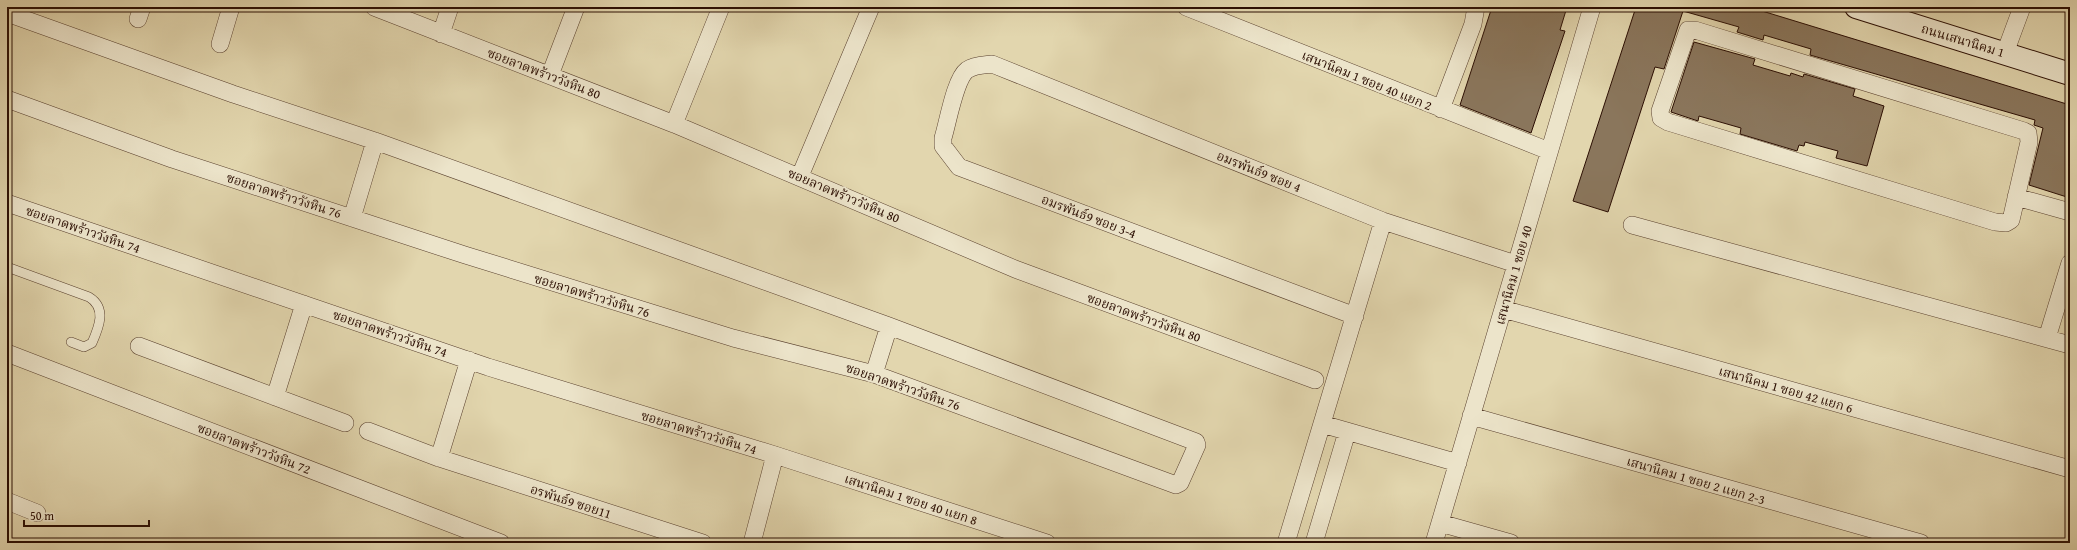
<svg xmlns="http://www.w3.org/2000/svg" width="2077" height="550" font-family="'Gentium Book Plus','Noto Serif Thai',serif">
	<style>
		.building { fill: #8a765c; stroke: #2b0e03 }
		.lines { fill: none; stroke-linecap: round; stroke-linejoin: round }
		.lane-casing { stroke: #59402e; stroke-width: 10 }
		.street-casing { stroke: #59402e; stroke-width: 18 }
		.secondary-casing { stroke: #2b0e03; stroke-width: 24 }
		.lane { stroke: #ece4ca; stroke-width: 9 }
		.street { stroke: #ece4ca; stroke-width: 17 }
		.secondary { stroke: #ece4ca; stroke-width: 22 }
		.labels { text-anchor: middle; stroke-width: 4; stroke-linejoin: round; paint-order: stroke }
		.street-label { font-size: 13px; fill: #2b0e03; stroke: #ece4ca }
	</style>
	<rect width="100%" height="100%" fill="#e2d6ae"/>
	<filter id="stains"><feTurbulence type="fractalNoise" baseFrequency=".005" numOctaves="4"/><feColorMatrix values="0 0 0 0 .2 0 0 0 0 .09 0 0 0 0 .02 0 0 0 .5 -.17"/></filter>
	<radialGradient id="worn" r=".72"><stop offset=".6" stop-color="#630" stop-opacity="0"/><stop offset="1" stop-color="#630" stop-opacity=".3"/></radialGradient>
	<!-- building -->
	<path class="building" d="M 1492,7 L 1567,7 L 1560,30 L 1565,31 L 1531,133 L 1460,105 Z
		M 1636,7 L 1749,7 L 2070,105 L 2070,198 L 2029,185 L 2043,128 L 2034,125 L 2035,120 L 1810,55 L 1811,49 L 1764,35 L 1763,40 L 1737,32 L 1739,27 L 1683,11 L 1664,69 L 1655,67 L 1608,212 L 1573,201 Z
		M 1694,42 L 1755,59 L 1753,65 L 1790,76 L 1791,73 L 1803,77 L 1804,74 L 1855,89 L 1853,96 L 1884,106 L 1867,166 L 1836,158 L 1838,151 L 1805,142 L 1804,146 L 1799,145 L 1797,151 L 1740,134 L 1741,128 L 1699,116 L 1698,121 L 1671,112 Z"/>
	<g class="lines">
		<!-- lane casing -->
		<g class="lane-casing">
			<path id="lane" d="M 7,267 L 89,297 C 107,308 99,327 92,343 L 84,347 L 71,342"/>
		</g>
		<!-- street casing -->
		<g class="street-casing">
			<path id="street" d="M 374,7 L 674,124 L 1015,269 L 1315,380
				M 1186,7 L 1549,151
				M 7,13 L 233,94 L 375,141 L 889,326 L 1196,442 L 1197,445 L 1180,483 L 1176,485 L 874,374 L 733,338 L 465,255 L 172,159 L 7,99
				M 138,19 L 142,7
				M 1688,30 L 1695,30 L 2024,131 L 2028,133 L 2029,142 L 2011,220 L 2006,223 L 1995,222 L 1668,122 L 1661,118 L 1660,111 Z
				M 441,34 L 450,7
				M 220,44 L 231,7
				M 2005,53 L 2022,7
				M 550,75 L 576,7
				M 1441,109 L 1473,24 L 1476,7
				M 674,124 L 721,7
				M 800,176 L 871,7
				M 2016,197 L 2070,212
				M 7,203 L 488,367 L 775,455 L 1047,543
				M 352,218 L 375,141
				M 1632,225 L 2070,345
				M 1503,309 L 2070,469
				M 1355,316 L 959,167 L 943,146 L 943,138 C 948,122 955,79 967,70 C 974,65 984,65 992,64 L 1383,221 L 1516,264
				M 2047,338 L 2070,263
				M 139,346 L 345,423
				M 7,353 L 501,543
				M 874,374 L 889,326
				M 275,397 L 304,304
				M 1471,416 L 1921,543
				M 1322,424 L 1458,463
				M 368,431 L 439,458 L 703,543
				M 439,458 L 469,360
				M 7,501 L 37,513
				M 1440,523 L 1511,543
				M 752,543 L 775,455
				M 1286,543 L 1383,221
				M 1314,543 L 1347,432
				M 1434,543 L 1592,7"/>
		</g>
		<!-- secondary casing -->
		<g class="secondary-casing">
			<path id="secondary" d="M 1856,7 L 2070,74"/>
		</g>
		<!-- lane -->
		<use href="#lane" class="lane"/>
		<!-- street -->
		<use href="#street" class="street"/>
		<!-- secondary -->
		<use href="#secondary" class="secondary"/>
	</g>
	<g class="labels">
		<!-- street labels -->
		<g class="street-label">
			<text transform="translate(1963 40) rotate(17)" y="5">ถนนเสนานิคม 1</text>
			<text transform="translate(544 73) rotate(21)" y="5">ซอยลาดพร้าววังหิน 80</text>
			<text transform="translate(1367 80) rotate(22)" y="5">เสนานิคม 1 ซอย 40 แยก 2</text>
			<text transform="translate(1259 171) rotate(22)" y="5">อมรพันธ์9 ซอย 4</text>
			<text transform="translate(284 195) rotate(18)" y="5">ซอยลาดพร้าววังหิน 76</text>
			<text transform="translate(844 195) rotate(23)" y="5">ซอยลาดพร้าววังหิน 80</text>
			<text transform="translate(1089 216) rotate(21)" y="5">อมรพันธ์9 ซอย 3-4</text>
			<text transform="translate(83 229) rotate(19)" y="5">ซอยลาดพร้าววังหิน 74</text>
			<text transform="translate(1513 275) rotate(-74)" y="5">เสนานิคม 1 ซอย 40</text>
			<text transform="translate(592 295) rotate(17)" y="5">ซอยลาดพร้าววังหิน 76</text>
			<text transform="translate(1144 317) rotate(20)" y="5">ซอยลาดพร้าววังหิน 80</text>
			<text transform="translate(390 333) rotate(19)" y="5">ซอยลาดพร้าววังหิน 74</text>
			<text transform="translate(903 386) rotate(19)" y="5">ซอยลาดพร้าววังหิน 76</text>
			<text transform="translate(1786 389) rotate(16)" y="5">เสนานิคม 1 ซอย 42 แยก 6</text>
			<text transform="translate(699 432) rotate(17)" y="5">ซอยลาดพร้าววังหิน 74</text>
			<text transform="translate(254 448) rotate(21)" y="5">ซอยลาดพร้าววังหิน 72</text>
			<text transform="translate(1696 480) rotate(16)" y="5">เสนานิคม 1 ซอย 2 แยก 2-3</text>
			<text transform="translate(911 499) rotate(18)" y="5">เสนานิคม 1 ซอย 40 แยก 8</text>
			<text transform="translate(571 501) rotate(18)" y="5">อรพันธ์9 ซอย11</text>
		</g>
	</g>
	<!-- margin -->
	<rect width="2077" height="550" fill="none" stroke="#e2d6ae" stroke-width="24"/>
	<rect x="8" y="8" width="2061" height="534" fill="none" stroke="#2b0e03" stroke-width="2"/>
	<rect x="12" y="12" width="2053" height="526" fill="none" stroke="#2b0e03"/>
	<!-- scale -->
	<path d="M24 520v6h125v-6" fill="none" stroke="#2b0e03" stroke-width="2"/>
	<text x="30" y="520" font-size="12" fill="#2b0e03" stroke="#ece4ca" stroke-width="3" paint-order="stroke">50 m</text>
	<rect width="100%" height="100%" filter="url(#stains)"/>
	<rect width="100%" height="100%" fill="url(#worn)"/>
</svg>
